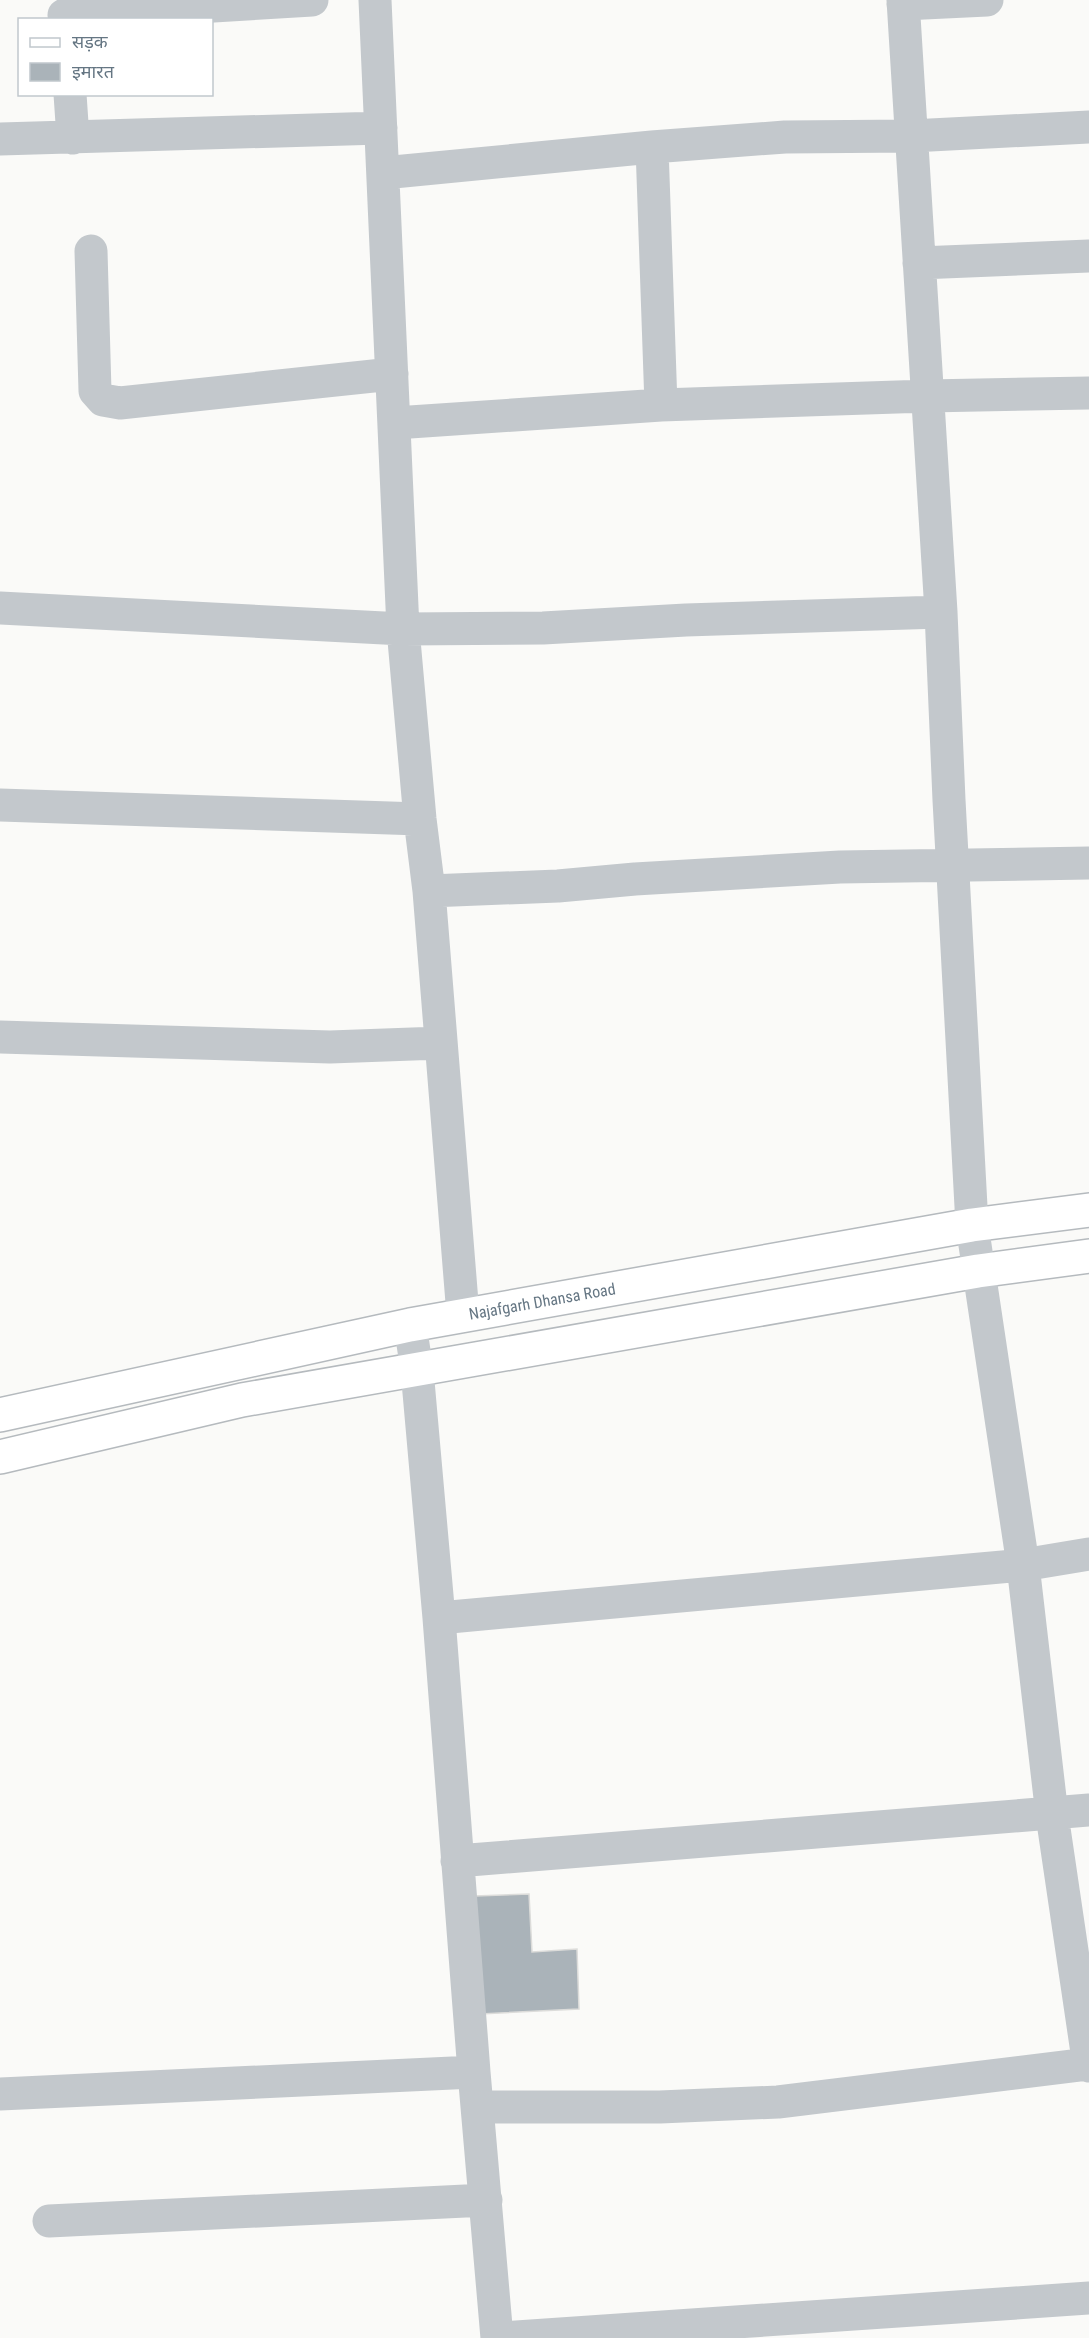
<svg xmlns="http://www.w3.org/2000/svg" width="1089" height="2338" font-family="'Roboto Condensed','Noto Sans Devanagari',sans-serif">
	<style>
		.building { fill: #aab3b9; stroke: #dcdcda; stroke-width: 1.5 }
		.lines { fill: none; stroke-linecap: round; stroke-linejoin: round }
		.major-casing { stroke: #b5babe; stroke-width: 36 }
		.minor { stroke: #c3c8cc; stroke-width: 33 }
		.major { stroke: #fff; stroke-width: 33 }
		.labels { text-anchor: middle; stroke-width: 6; stroke-linejoin: round; paint-order: stroke }
		.street-label { font-size: 16px; fill: #657683; stroke: #fff }
	</style>
	<rect width="100%" height="100%" fill="#fafaf8"/>
	<!-- building -->
	<path class="building" d="M 529,1894 L 532,1952 L 577,1949 L 579,2009 L 480,2014 L 475,1896 Z"/>
	<g class="lines">
		<!-- major casing -->
		<g class="major-casing">
			<path id="major" d="M 0,1415 L 410,1325 L 972,1225 L 1089,1210
				M 0,1457 L 242,1400 L 978,1271 L 1089,1256"/>
		</g>
		<!-- minor -->
		<path class="minor" d="M 375,0 L 403,629 L 420,819 L 429,891 L 463,1315
			M 903,0 L 941,612 L 949,800 L 972,1225 L 1023,1565 L 1052,1815 L 1089,2066
			M 903,4 L 987,0
			M 64,15 L 312,0
			M 70,94 L 73,138
			M 0,139 L 381,128
			M 652,147 L 661,405
			M 383,173 L 652,147 L 785,137 L 911,136 L 1089,127
			M 91,251 L 95,391 L 103,400 L 120,403 L 392,374
			M 919,263 L 1089,256
			M 395,423 L 661,405 L 927,396 L 1089,393
			M 0,608 L 403,629 L 543,628 L 686,620 L 941,612
			M 0,805 L 420,819
			M 429,891 L 558,886 L 635,879 L 840,867 L 1089,863
			M 0,1037 L 330,1047 L 440,1043
			M 410,1325 L 417,1370 L 439,1618 L 474,2072 L 497,2338
			M 439,1618 L 1023,1565 L 1089,1554
			M 457,1861 L 1089,1810
			M 0,2094 L 474,2072
			M 477,2107 L 660,2107 L 778,2102 L 1089,2064
			M 49,2221 L 486,2200
			M 502,2338 L 1089,2298"/>
		<!-- major -->
		<use href="#major" class="major"/>
	</g>
	<g class="labels">
		<!-- street labels -->
		<g class="street-label">
			<text transform="translate(542 1301) rotate(-10)" y="6">Najafgarh Dhansa Road</text>
		</g>
	</g>
	<!-- legend -->
	<rect x="18" y="18" width="195" height="78" fill="#ffffff" stroke="#c1c8cd" stroke-width="1.5"/>
	<rect x="30" y="38" width="30" height="9" fill="#ffffff" stroke="#c1c8cd" stroke-width="1.5"/>
	<text x="72" y="48" font-size="18" fill="#657683">सड़क</text>
	<rect x="30" y="63" width="30" height="18" fill="#aab3b9" stroke="#c1c8cd" stroke-width="1.5"/>
	<text x="72" y="78" font-size="18" fill="#657683">इमारत</text>
</svg>
